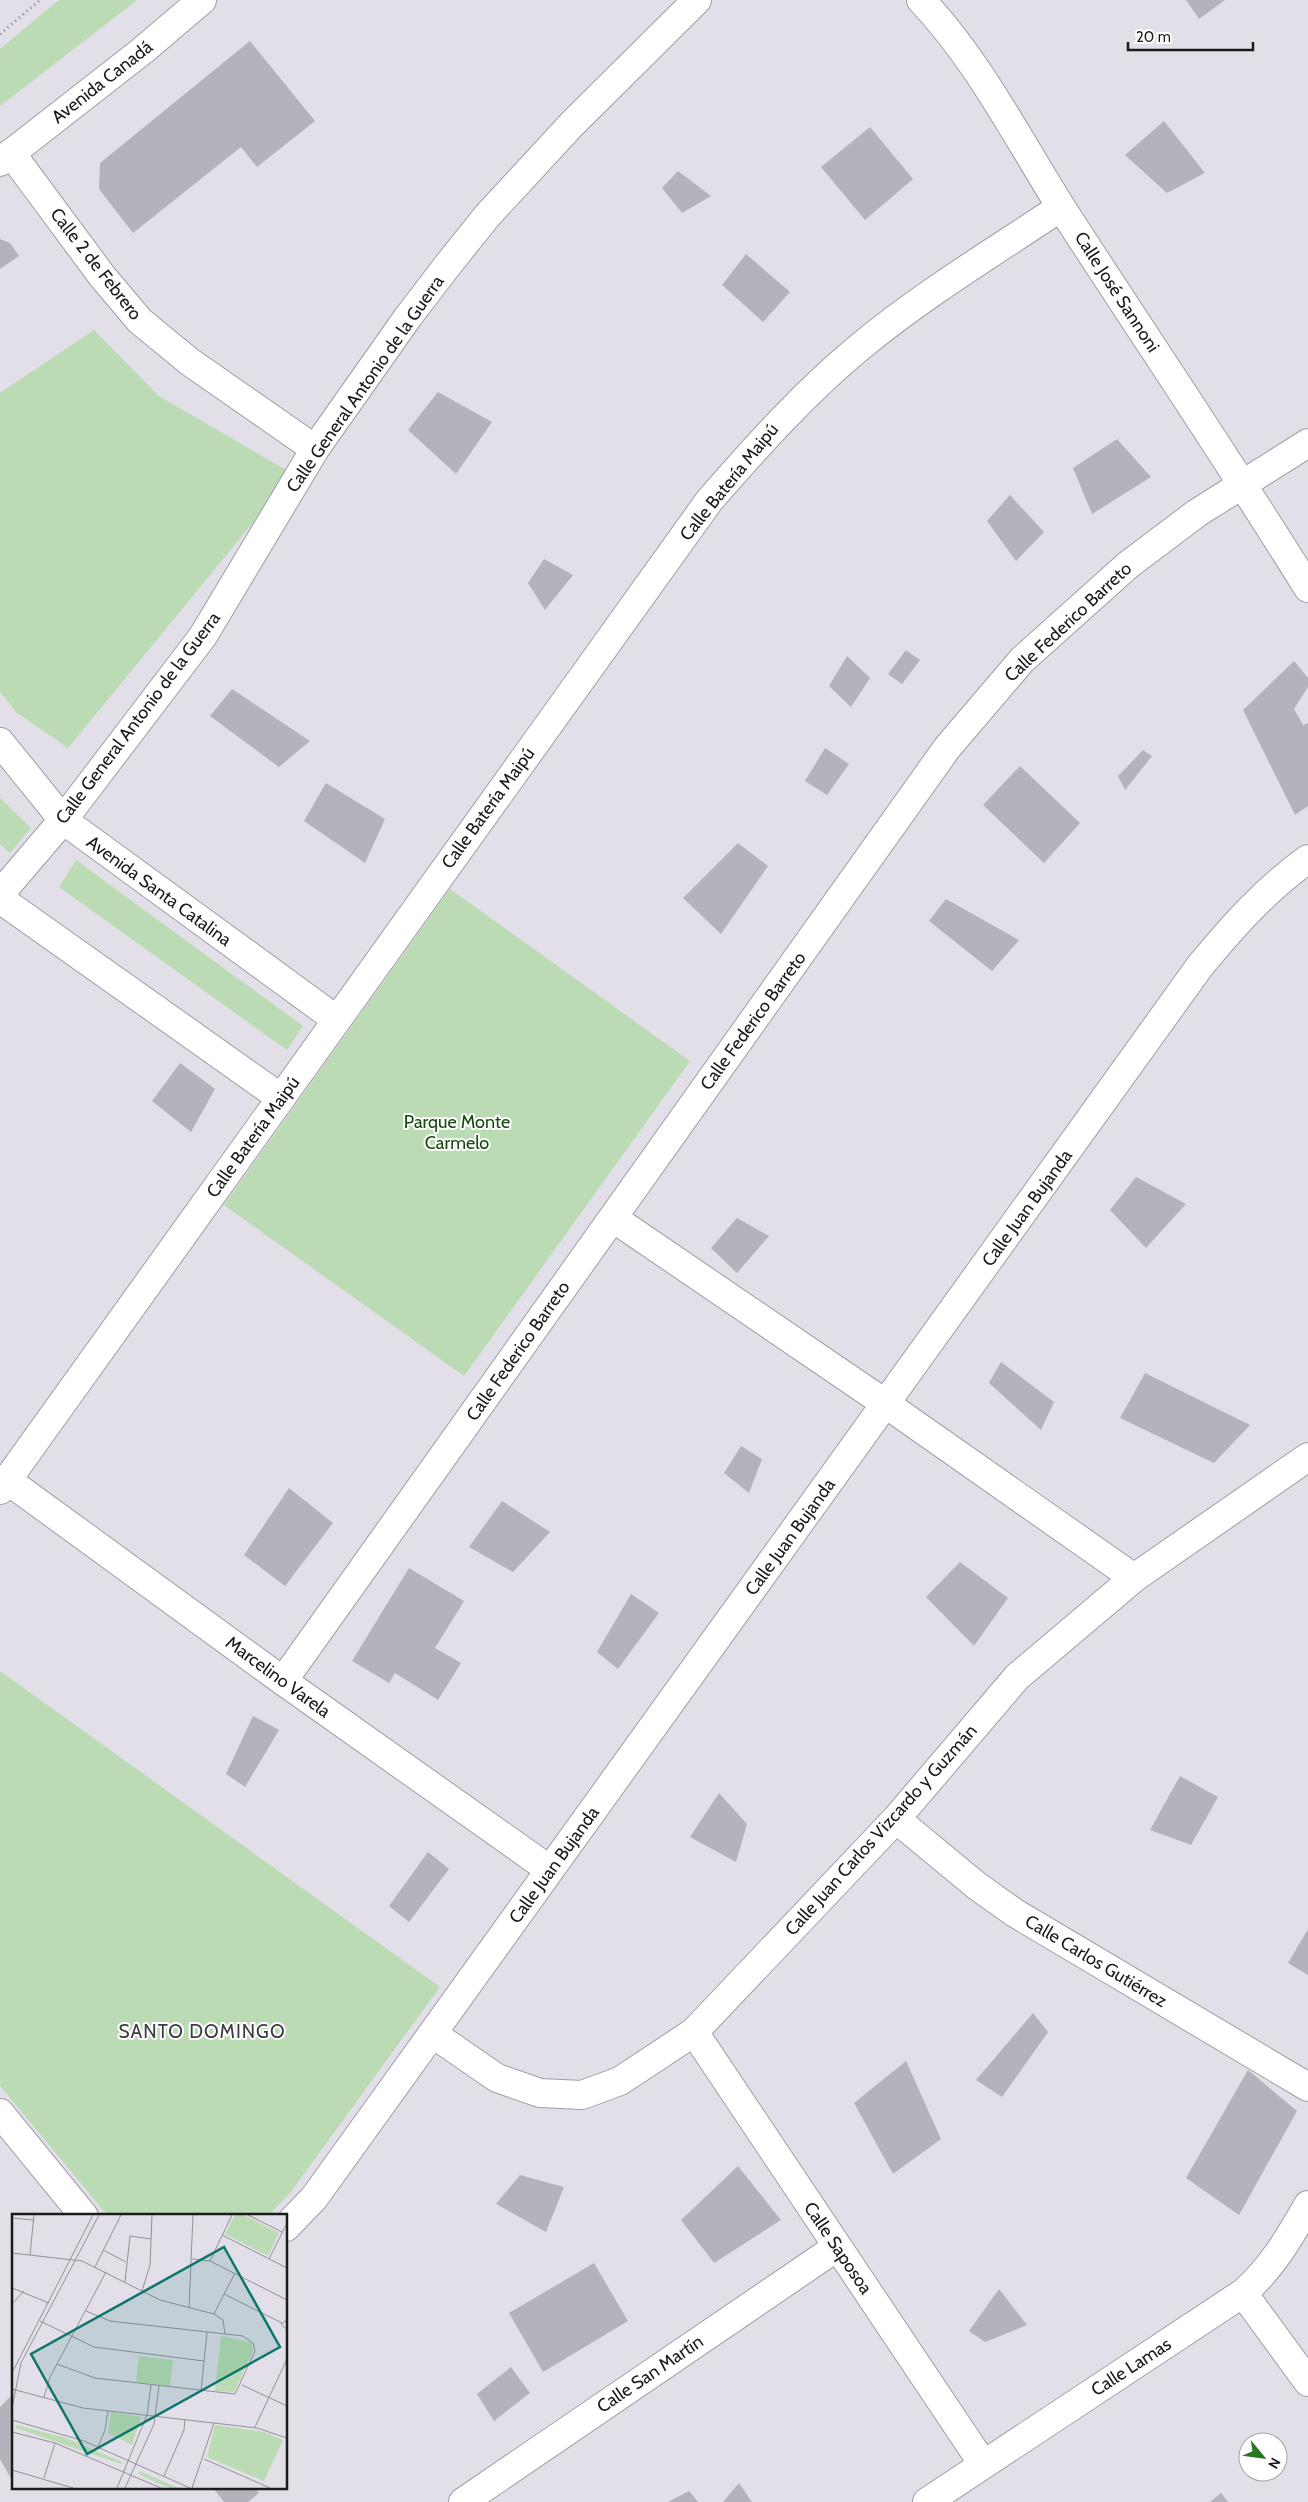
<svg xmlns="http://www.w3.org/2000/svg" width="1308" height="2502" font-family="Cabin,sans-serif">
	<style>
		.green { fill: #badbb3 }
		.building { fill: #b6b2bb }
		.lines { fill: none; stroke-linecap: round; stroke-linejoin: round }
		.street-casing { stroke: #a09da6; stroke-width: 30 }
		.secondary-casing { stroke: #a09da6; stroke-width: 30 }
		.path { stroke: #89868d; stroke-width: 3; stroke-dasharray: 1 4; stroke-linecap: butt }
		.street { stroke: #fff; stroke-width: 28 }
		.secondary { stroke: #fff; stroke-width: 28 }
		.labels { text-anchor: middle; stroke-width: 4; stroke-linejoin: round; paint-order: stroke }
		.street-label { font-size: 18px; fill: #1b1a1d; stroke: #fff }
		.park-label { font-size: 18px; fill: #194910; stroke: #fff }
		.neighbourhood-label { font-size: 19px; letter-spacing: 1px; fill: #3f3d44; stroke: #fff }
		.inset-road { fill: none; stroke: #939097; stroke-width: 1 }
		.view { fill: #0f766e; fill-opacity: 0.15; stroke: #0f766e; stroke-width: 2.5 }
		.inset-edge { fill: none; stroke: #1b1a1d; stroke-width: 2.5 }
	</style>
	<rect width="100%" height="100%" fill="#e3dfe9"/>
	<!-- green -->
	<path class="green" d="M 59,0 L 137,0 L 0,106 L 0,49 Z
		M 94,330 L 159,396 L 293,474 L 68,748 L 16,712 L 0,692 L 0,393 Z
		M 0,798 L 31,828 L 10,853 L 0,844 Z
		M 76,860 L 303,1026 L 287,1050 L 59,887 Z
		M 450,889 L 690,1061 L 464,1376 L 224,1205 Z
		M 0,1671 L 440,1987 L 290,2193 L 268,2216 L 108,2216 L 0,2086 Z"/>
	<!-- building -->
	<path class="building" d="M 1186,0 L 1225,0 L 1199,19 Z
		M 250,41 L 315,121 L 257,167 L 241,147 L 133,233 L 99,189 L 100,163 Z
		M 1164,121 L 1205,173 L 1167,193 L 1125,155 Z
		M 870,127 L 913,179 L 865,220 L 821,167 Z
		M 678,171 L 711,196 L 682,213 L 662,188 Z
		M 0,239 L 10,243 L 19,256 L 0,269 Z
		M 746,254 L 790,292 L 763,322 L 722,285 Z
		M 438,392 L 492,422 L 456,474 L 408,430 Z
		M 1117,439 L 1151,477 L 1092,514 L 1073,468 Z
		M 1010,495 L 1044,532 L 1016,561 L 987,521 Z
		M 544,559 L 573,575 L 545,610 L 528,583 Z
		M 906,650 L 920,660 L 902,684 L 888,674 Z
		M 847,656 L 870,678 L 851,707 L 829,686 Z
		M 1294,661 L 1308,678 L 1308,687 L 1294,709 L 1303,725 L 1308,723 L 1308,806 L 1295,815 L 1243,710 Z
		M 232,689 L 310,741 L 279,767 L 210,716 Z
		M 825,748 L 849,764 L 827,795 L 805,781 Z
		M 1143,750 L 1152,756 L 1125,790 L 1118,776 Z
		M 1020,766 L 1080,823 L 1044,863 L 983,805 Z
		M 326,783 L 385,819 L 365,863 L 304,821 Z
		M 738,843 L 768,866 L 721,934 L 683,898 Z
		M 946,899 L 1019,940 L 992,971 L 929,921 Z
		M 180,1063 L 215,1089 L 191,1132 L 152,1101 Z
		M 1136,1177 L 1186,1204 L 1146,1248 L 1110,1210 Z
		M 737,1218 L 769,1236 L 737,1273 L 711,1248 Z
		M 1001,1362 L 1054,1402 L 1041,1430 L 989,1383 Z
		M 1145,1373 L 1250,1425 L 1214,1463 L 1120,1418 Z
		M 741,1446 L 762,1459 L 749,1493 L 724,1473 Z
		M 289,1488 L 333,1523 L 285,1586 L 244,1555 Z
		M 502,1501 L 550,1532 L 513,1572 L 469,1547 Z
		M 960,1562 L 1008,1598 L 974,1646 L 926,1597 Z
		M 409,1568 L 464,1601 L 435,1648 L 461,1663 L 438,1700 L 395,1673 L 389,1683 L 352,1661 Z
		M 631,1594 L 659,1613 L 618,1669 L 597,1652 Z
		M 253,1716 L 279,1730 L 245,1787 L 226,1774 Z
		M 1180,1776 L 1218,1797 L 1191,1845 L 1150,1830 Z
		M 719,1793 L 747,1824 L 736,1862 L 690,1837 Z
		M 428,1852 L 449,1869 L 409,1922 L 389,1906 Z
		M 1308,1929 L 1308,1975 L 1288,1963 Z
		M 1033,2013 L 1048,2032 L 1002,2097 L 976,2080 Z
		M 906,2061 L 941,2139 L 893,2174 L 854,2103 Z
		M 1248,2070 L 1297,2111 L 1239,2215 L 1186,2178 Z
		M 738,2166 L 781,2220 L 714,2263 L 681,2220 Z
		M 520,2175 L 564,2187 L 546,2232 L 496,2204 Z
		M 594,2263 L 628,2321 L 543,2372 L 509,2313 Z
		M 999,2289 L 1027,2325 L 985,2342 L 969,2331 Z
		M 511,2367 L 530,2393 L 494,2421 L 477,2394 Z
		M 14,2393 L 14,2484 L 0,2459 L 0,2407 Z
		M 739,2483 L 752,2502 L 723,2502 Z
		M 213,2488 L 255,2488 L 259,2493 L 248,2502 L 224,2502 Z
		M 689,2491 L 698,2502 L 668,2502 Z
		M 1221,2493 L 1228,2502 L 1210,2502 Z"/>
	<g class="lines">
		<!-- street casing -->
		<g class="street-casing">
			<path id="street" d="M 921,0 C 978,60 1017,137 1061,207 C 1143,334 1228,459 1308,588
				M 11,153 L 102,276 L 140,321 L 190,362 L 315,449
				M 0,742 L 63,820 L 337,1020
				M 0,894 L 63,820 L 203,636 L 315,449 L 408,317 L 447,266 L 487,216 L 572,124 L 697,0
				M 0,899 L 281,1098
				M 613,1218 L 886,1404 L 1134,1578
				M 7,1480 L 283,1681 L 550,1870
				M 0,1490 L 709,501 C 757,446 805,392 861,346 C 924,294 994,252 1061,207
				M 283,1681 L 947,748 L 1022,660 L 1128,565 L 1197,513 L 1308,443
				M 896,1819 L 977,1886 L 1015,1913 L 1308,2087
				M 694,2032 L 983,2464
				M 433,2034 L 497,2078 L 540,2093 L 582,2095 L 620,2081 L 694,2032 L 896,1819 L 1017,1677 L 1134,1578 L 1308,1457
				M 0,2113 L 84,2216
				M 286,2227 L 314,2198 L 1200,966 C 1233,926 1266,889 1308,859
				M 1243,2293 L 1308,2382
				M 463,2502 L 837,2247
				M 927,2502 L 1243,2293 C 1272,2268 1289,2238 1308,2205"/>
		</g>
		<!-- secondary casing -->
		<g class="secondary-casing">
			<path id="secondary" d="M 0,162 L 142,51 L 202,0"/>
		</g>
		<!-- path -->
		<path class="path" d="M 0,34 L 40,0"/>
		<!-- street -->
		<use href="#street" class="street"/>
		<!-- secondary -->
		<use href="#secondary" class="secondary"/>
	</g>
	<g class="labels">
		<!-- street labels -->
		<g class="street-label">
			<text transform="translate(102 82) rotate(-38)" y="6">Avenida Canadá</text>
			<text transform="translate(96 264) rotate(52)" y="6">Calle 2 de Febrero</text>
			<text transform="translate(1117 292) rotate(57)" y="6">Calle José Sannoni</text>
			<text transform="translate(365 384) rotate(-55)" y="6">Calle General Antonio de la Guerra</text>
			<text transform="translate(729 482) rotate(-51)" y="6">Calle Batería Maipú</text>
			<text transform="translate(1068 622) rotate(-43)" y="6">Calle Federico Barreto</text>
			<text transform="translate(138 718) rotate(-53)" y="6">Calle General Antonio de la Guerra</text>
			<text transform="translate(488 808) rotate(-54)" y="6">Calle Batería Maipú</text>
			<text transform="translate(159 891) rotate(36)" y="6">Avenida Santa Catalina</text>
			<text transform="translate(753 1021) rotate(-54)" y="6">Calle Federico Barreto</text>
			<text transform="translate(253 1137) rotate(-54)" y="6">Calle Batería Maipú</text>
			<text transform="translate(1027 1208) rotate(-54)" y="6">Calle Juan Bujanda</text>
			<text transform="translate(518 1351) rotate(-55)" y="6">Calle Federico Barreto</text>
			<text transform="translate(790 1537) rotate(-54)" y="6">Calle Juan Bujanda</text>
			<text transform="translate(278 1677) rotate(36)" y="6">Marcelino Varela</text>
			<text transform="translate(881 1830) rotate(-48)" y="6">Calle Juan Carlos Vizcardo y Guzmán</text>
			<text transform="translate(554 1865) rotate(-54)" y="6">Calle Juan Bujanda</text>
			<text transform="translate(1096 1961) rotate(31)" y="6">Calle Carlos Gutiérrez</text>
			<text transform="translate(838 2248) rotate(56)" y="6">Calle Saposoa</text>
			<text transform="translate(1131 2367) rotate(-33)" y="6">Calle Lamas</text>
			<text transform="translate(650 2374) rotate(-34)" y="6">Calle San Martín</text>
		</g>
		<!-- park labels -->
		<g class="park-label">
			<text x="457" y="1128">Parque Monte<tspan x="457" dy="21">Carmelo</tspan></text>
		</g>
		<!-- neighbourhood labels -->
		<g class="neighbourhood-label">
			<text x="202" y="2038">SANTO DOMINGO</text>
		</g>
	</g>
	<!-- overview -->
	<g transform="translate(12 2214)">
		<rect width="275" height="275" fill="#e3dfe9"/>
		<path d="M 223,1 L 232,1 L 267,19 L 256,42 L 213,20 ZM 209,122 L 239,128 L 241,137 L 222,178 L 203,177 ZM 127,142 L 161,146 L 158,172 L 124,168 ZM 99,198 L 129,203 L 120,231 L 96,219 ZM 4,211 L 54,224 L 110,248 L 109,250 L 4,214 ZM 203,211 L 252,218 L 271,226 L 252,267 L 195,243 ZM 128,257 L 166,274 L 157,274 L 126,260 Z" fill="#badbb3"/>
		<path class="inset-road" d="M 236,1 L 270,18M 0,4 L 21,6M 210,21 L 275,54M 91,36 L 114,48M 0,39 L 70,47 L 148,86 L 202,100 L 211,106 L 213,120M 18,41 L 22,1M 180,45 L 198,47 L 275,86M 257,45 L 275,9M 198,47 L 220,1M 83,53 L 109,1M 113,68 L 118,22 L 139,25M 0,74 L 37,89M 130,77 L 138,51 L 140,1M 212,80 L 270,109M 0,90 L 12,77M 177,94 L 181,1M 202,100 L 223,59M 275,106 L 269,110 L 275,116M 28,107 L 82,133 L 192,147M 45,150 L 83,164 L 223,180 L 243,137 L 241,129 L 231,122 L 98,107 L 74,97M 0,159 L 81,1M 230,171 L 275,192M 0,175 L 71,194 L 245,214 L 275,224M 189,177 L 195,118M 32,183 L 38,163 L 94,58M 0,194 L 9,149 L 87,1M 0,206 L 72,227 L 178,274M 243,213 L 275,145M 0,218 L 43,229 L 149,274M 86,233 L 93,216 L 96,197M 192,245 L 258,274M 0,256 L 61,274M 152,262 L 172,216 L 173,205M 32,264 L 43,229M 105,274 L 135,201 L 139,171M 113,274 L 142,210 L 147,172M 180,274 L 202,209"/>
		<path class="view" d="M 212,33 L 268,133 L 75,240 L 19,140 Z"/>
		<rect width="275" height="275" class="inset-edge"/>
	</g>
	<!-- north arrow -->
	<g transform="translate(1263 2457) rotate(119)"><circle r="24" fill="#ffffff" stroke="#a4a3a5"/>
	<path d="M0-4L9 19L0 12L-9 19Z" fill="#297821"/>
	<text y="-8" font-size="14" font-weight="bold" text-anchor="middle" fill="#1b1a1d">N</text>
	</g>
	<!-- scale -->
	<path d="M1128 42v8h125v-8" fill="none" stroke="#1b1a1d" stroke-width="2.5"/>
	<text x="1136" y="42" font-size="15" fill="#1b1a1d" stroke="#ffffff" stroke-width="4" paint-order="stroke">20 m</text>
</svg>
